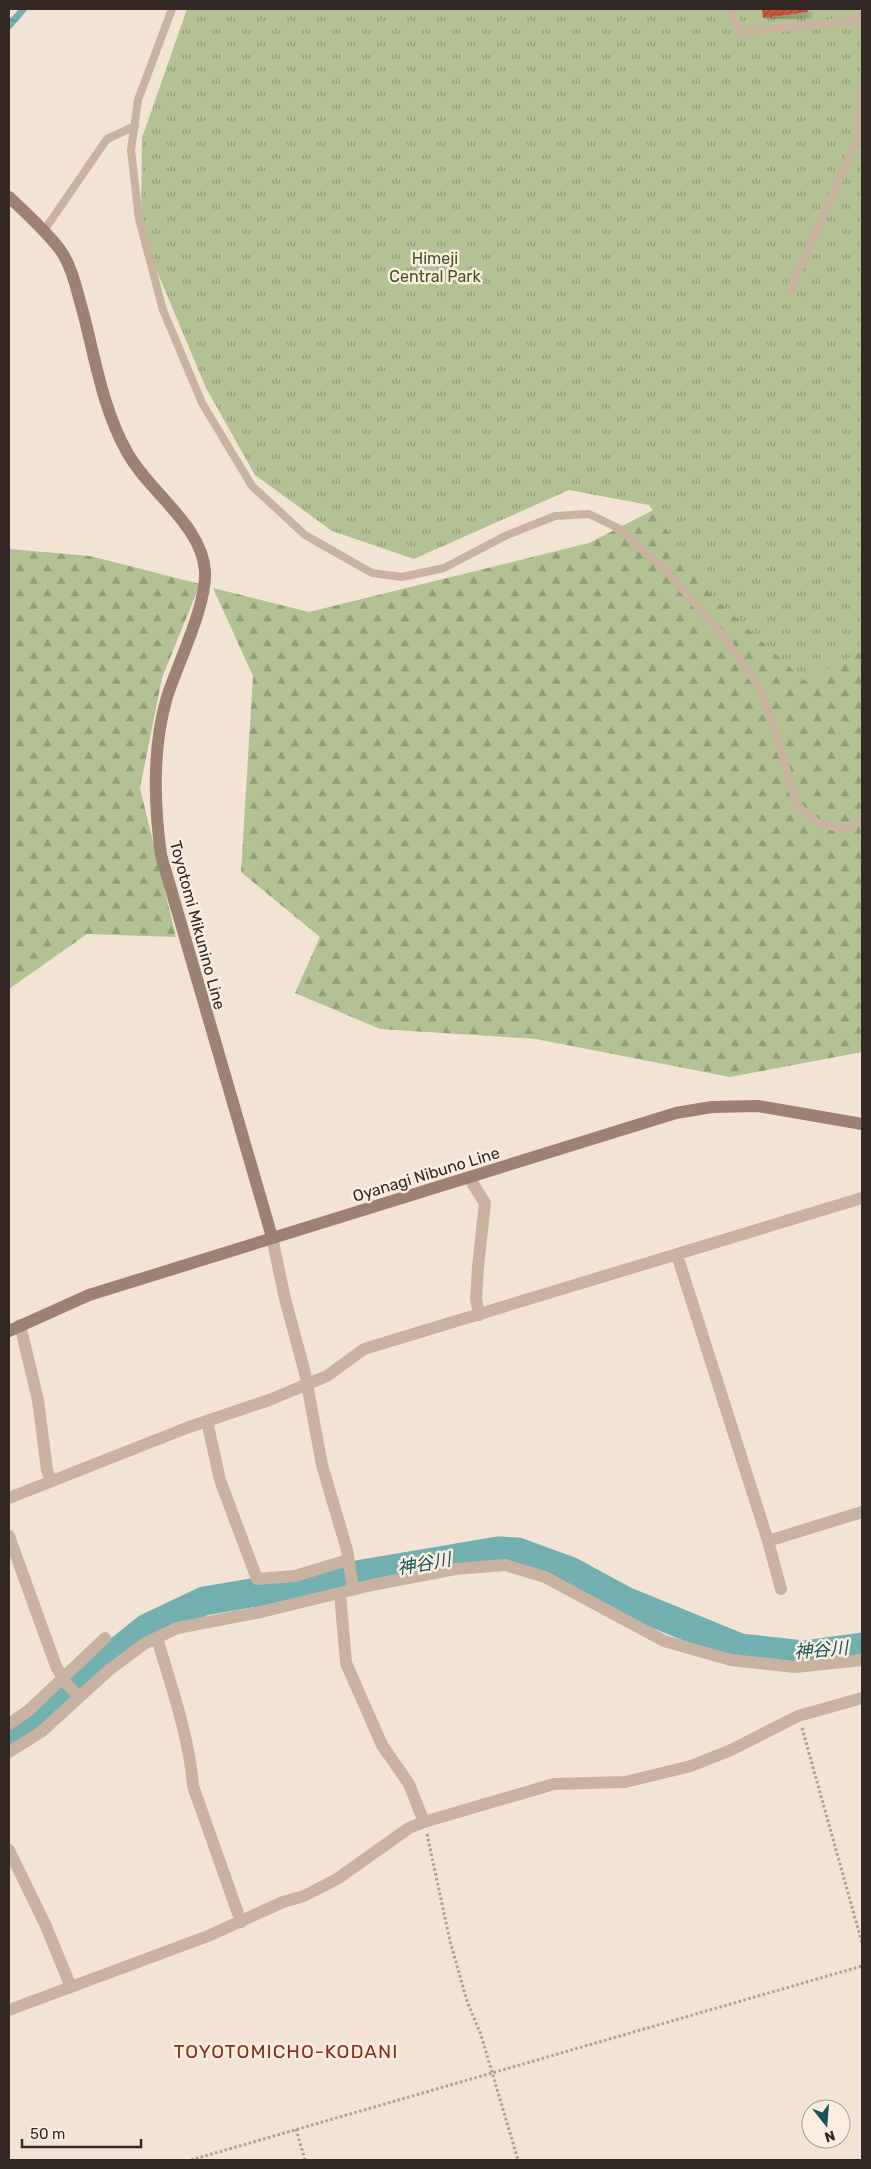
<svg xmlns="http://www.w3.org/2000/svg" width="871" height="2169" font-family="Rubik,'Noto Sans JP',sans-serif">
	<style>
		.forest { fill: url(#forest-firs) }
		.park { fill: url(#park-tufts) }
		.water { fill: url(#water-waves) }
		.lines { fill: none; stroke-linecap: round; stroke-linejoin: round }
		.river { stroke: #72afb0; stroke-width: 29 }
		.building { fill: url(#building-hatch); filter: url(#shadow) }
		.path { stroke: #b69c8b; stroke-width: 3; stroke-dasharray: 2.5 2.5; stroke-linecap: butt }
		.service { stroke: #cab2a0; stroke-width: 8 }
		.minor { stroke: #cab2a0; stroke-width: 12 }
		.secondary { stroke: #9d8172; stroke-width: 12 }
		.labels { text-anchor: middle; stroke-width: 5; stroke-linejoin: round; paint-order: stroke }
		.park-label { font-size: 16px; fill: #445326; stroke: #faeee1 }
		.street-label { font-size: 16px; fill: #332824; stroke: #faeee1 }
		.water-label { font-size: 18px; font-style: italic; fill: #185457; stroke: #faeee1 }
		.quarter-label { font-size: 19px; letter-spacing: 1px; fill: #873019; stroke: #faeee1 }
	</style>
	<defs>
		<pattern id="forest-firs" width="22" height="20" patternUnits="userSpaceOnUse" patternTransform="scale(1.25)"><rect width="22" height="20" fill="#b3c194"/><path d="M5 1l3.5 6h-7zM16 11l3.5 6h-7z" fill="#929d79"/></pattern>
		<pattern id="park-tufts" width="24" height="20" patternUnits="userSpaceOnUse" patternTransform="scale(1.25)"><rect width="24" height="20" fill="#b3c194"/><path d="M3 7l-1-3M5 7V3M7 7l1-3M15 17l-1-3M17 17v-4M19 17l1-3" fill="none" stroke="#929d79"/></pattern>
		<pattern id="water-waves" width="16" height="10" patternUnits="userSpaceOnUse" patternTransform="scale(1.25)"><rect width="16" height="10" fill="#72afb0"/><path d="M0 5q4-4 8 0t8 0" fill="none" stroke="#5e8e8f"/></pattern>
		<pattern id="building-hatch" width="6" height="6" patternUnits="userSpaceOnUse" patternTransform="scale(1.25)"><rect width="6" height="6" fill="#cd5837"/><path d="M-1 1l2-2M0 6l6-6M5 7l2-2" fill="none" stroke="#a7492e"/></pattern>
		<filter id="shadow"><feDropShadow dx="4.5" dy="4.5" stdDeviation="2.5" flood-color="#0004"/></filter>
	</defs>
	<rect width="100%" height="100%" fill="#f2e3d5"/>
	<!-- forest -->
	<path class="forest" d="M 862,273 L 862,1052 L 730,1077 L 536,1039 L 380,1029 L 295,993 L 320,937 L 241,872 L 253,676 L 213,588 L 309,612 L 589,543 L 735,468 Z
		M 9,549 L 90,556 L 200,584 L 162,678 L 140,788 L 176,937 L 87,934 L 9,989 Z"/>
	<!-- park -->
	<path class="park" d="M 187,9 L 862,9 L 862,651 L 805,681 L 711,595 L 649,505 L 569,490 L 414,559 L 332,531 L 255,475 L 206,388 L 141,233 L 142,138 Z"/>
	<!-- water -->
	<path class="water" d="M 19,9 L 28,9 L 9,31 L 9,20 Z"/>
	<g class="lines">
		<!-- river -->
		<path class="river" d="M 9,1736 L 37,1716 L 147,1628 L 204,1601 L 498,1551 L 518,1552 L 570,1571 L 625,1601 L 740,1648 L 803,1655 L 862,1647"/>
	</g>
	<!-- building -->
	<path class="building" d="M 762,9 L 807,9 L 808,12 L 763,18 Z"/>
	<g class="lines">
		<!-- path -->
		<path class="path" d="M 802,1728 L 862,1943
			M 427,1834 L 450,1941 L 467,2001 L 481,2035 L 518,2160
			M 296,2129 L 305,2160
			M 191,2160 L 862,1966"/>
		<!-- service -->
		<path class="service" d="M 172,9 L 138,100 L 131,150 L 139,219 L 163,310 L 202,403 L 252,486 L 305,535 L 372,573 L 402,577 L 444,568 L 505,536 L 555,516 L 589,514 L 618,528 L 666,570 L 723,636 L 761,690 L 775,730 L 797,805 L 818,823 L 844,829 L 862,820
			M 729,9 L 741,32 L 850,21 L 862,11
			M 856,17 L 862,26
			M 859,134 L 860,101 L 862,89
			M 43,232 L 107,139 L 135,126
			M 790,290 L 862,129"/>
		<!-- minor -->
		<path class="minor" d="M 469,1178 L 485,1203 L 478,1267 L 476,1299 L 479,1315
			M 272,1237 L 285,1299 L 305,1373 L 322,1465 L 347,1550 L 353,1589
			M 677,1255 L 768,1541 L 781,1589
			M 20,1325 L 38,1400 L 47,1470 L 51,1481
			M 207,1421 L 220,1480 L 257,1579 L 295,1576 L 348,1560
			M 9,1498 L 189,1427 L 269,1400 L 327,1376 L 364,1349 L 862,1198
			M 9,1536 L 56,1666 L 65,1682 L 79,1697
			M 768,1541 L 862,1512
			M 340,1593 L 346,1663 L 382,1745 L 409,1784 L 424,1822
			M 157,1638 C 171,1686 189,1736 193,1786 L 241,1922
			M 9,1724 L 28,1711 L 105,1638
			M 9,1752 L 41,1732 L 109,1670 L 144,1644 L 177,1628 L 261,1612 L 372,1585 L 455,1569 L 505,1565 L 545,1577 L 664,1641 L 731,1660 L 795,1667 L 862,1660
			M 9,1850 L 45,1924 L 71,1987
			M 9,2010 L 208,1936 L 283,1902 L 304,1896 L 337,1879 L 409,1828 L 424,1822 L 554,1784 L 625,1782 L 691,1766 L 731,1750 L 798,1716 L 862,1698"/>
		<!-- secondary -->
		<path class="secondary" d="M 9,197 C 25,212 48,233 61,251 C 73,269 77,292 83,312 C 95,358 103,410 127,452 C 148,491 202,525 205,571 C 207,605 178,663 167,697 C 152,748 154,804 161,855 L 272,1237
			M 9,1331 L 89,1295 L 676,1113 L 712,1107 L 758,1106 L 862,1124"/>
	</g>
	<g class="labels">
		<!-- park labels -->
		<g class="park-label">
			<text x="435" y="264">Himeji<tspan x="435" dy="18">Central Park</tspan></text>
		</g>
		<!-- street labels -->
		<g class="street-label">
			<text transform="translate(198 925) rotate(75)" y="6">Toyotomi Mikunino Line</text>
			<text transform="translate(426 1174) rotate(-17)" y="6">Oyanagi Nibuno Line</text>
		</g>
		<!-- water labels -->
		<g class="water-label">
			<text transform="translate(424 1564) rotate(-10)" y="6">神谷川</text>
			<text transform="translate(821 1650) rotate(-5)" y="6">神谷川</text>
		</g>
		<!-- quarter labels -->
		<g class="quarter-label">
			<text x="286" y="2058">TOYOTOMICHO-KODANI</text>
		</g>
	</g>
	<!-- border -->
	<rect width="871" height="2169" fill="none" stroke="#332824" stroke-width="20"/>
	<!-- north arrow -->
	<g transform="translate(826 2124) rotate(163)"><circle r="24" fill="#faeee1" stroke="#aa9f95"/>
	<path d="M0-4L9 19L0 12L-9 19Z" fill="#185457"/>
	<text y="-8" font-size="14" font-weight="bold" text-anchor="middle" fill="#332824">N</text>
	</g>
	<!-- scale -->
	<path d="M22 2139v8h119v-8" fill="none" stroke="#332824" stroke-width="2.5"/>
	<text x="30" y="2139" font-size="15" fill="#332824" stroke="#faeee1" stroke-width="4" paint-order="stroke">50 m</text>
</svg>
